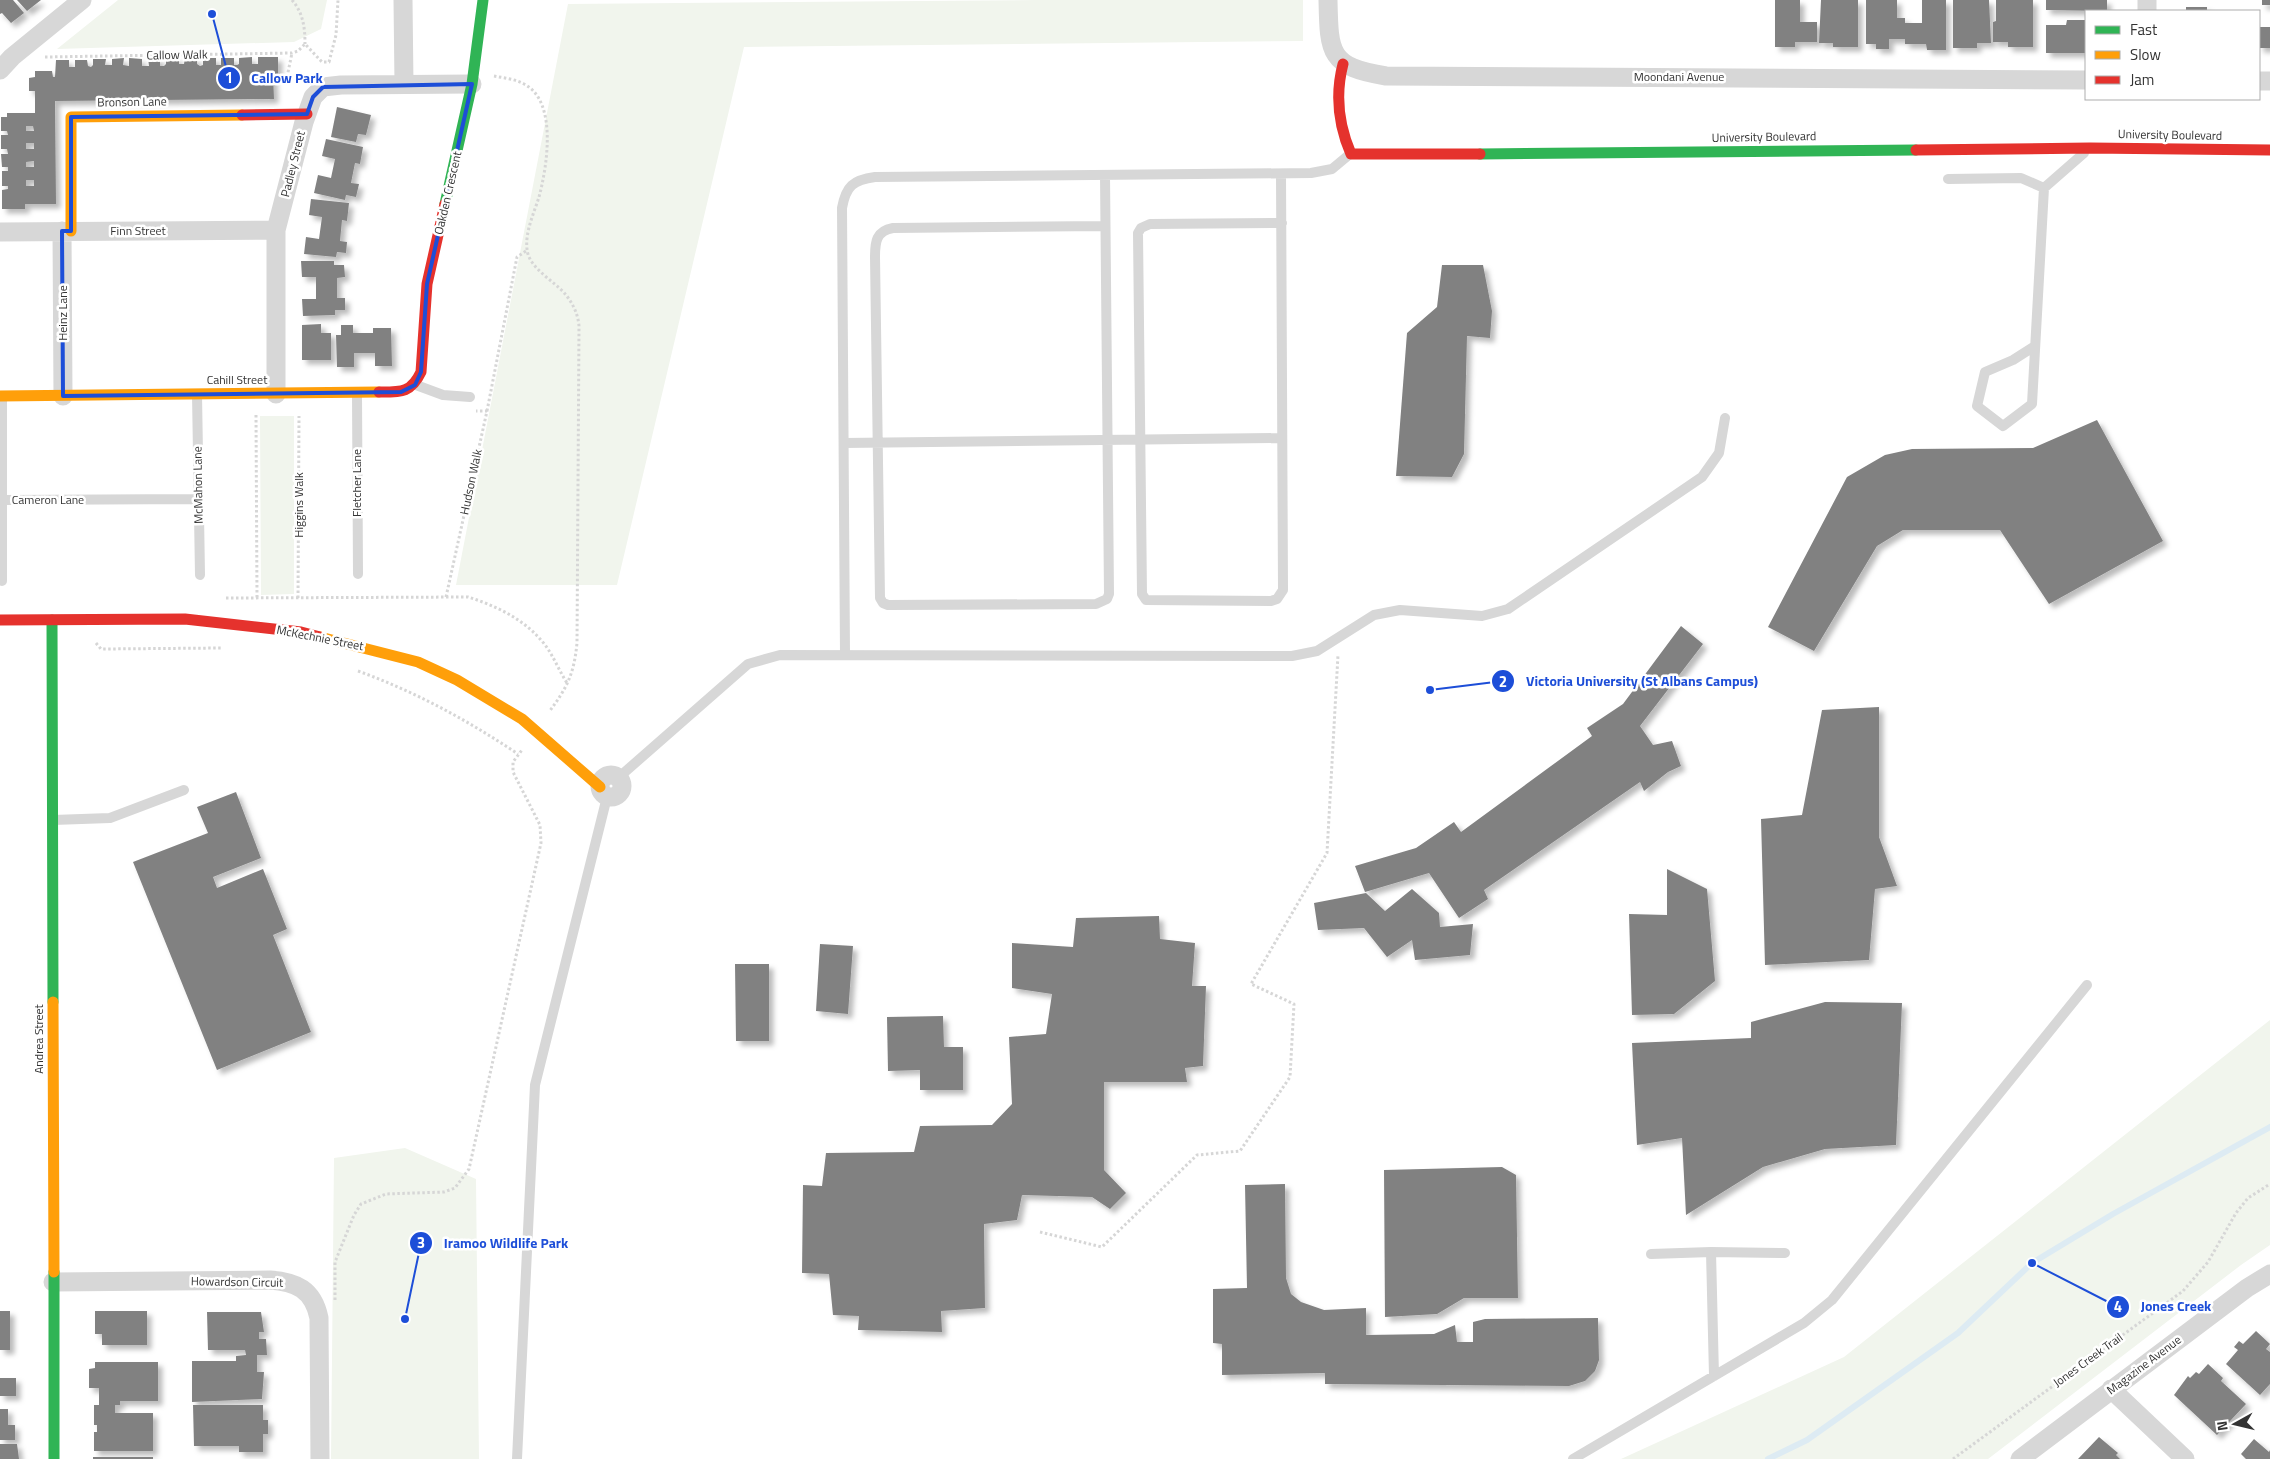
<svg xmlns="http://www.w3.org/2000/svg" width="2270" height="1459" font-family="'Titillium Web',sans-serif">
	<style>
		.green { fill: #f1f5ed }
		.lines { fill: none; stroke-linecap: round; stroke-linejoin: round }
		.stream { stroke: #ddebf3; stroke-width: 6 }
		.building { fill: #818181; fill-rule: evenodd; filter: url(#shadow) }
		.path { stroke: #d6d6d6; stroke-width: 3; stroke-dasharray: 2.5 2.5; stroke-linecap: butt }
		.lane { stroke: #d7d7d7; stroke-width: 10 }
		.street { stroke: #d7d7d7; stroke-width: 19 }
		.fast { stroke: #30b455; stroke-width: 11 }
		.slow { stroke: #ff9f0a; stroke-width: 11 }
		.jam { stroke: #e5322d; stroke-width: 11 }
		.marked { fill: none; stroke: #1d4ed8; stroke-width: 4; stroke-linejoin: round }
		.labels { text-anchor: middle; stroke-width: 5; stroke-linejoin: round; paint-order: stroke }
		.street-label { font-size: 12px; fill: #333; stroke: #fff }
		.leader { fill: none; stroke: #1d4ed8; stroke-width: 2 }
		.callout-dot { fill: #1d4ed8; stroke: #fff; stroke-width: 2 }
		.mark-label { font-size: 15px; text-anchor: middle; font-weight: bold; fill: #fff }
		.callout-label { font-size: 14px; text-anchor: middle; font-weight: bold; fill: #1d4ed8; stroke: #fff; stroke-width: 5; stroke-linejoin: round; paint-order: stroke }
	</style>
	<defs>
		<filter id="shadow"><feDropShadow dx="4.5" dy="4.5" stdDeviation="2.5" flood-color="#0004"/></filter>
	</defs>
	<rect width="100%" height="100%" fill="#fff"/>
	<!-- green -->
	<path class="green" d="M 118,0 L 327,0 L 321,29 L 294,42 L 57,49 Z
		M 1038,0 L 1303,0 L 1303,41 L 744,47 L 617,585 L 456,585 L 568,4 Z
		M 260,416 L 294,416 L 294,594 L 261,595 Z
		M 2270,1020 L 2270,1245 L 2241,1265 L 1988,1459 L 1621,1459 L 1844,1357 Z
		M 405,1148 L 476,1179 L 479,1459 L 331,1459 L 334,1158 Z"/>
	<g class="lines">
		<!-- stream -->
		<path class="stream" d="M 1768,1459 L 1807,1440 L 1958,1333 L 2032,1263 L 2113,1214 L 2270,1127"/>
	</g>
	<!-- building -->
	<path class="building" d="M 0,0 L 13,0 L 24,13 L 11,23 L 2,13 L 0,14 Z
		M 17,0 L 41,0 L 27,11 Z
		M 1775,0 L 1800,0 L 1800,22 L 1817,22 L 1817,42 L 1795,42 L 1795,47 L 1775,47 Z
		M 1821,0 L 1858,0 L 1858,47 L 1833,47 L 1833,43 L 1819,43 Z
		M 1866,0 L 1897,0 L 1897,18 L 1905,18 L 1905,23 L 1922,23 L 1922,0 L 1946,0 L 1946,50 L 1927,50 L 1926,44 L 1905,44 L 1905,39 L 1889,39 L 1889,49 L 1876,49 L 1876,44 L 1866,44 Z
		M 1953,0 L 1989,0 L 1991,43 L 1977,43 L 1977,48 L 1953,48 Z
		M 1996,0 L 2033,0 L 2033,47 L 2008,47 L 2008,42 L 1993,42 L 1993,22 L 1996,21 Z
		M 2046,0 L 2107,0 L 2107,11 L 2046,10 Z
		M 2262,0 L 2270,0 L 2270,5 L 2262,5 Z
		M 2186,7 L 2207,7 L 2207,11 L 2186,11 Z
		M 2067,20 L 2086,20 L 2086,53 L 2046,53 L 2046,25 L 2066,25 Z
		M 2259,27 L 2270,27 L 2270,48 L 2259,48 Z
		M 252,57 L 252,64 L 258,64 L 258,57 L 278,57 L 278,74 L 273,74 L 274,99 L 55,101 L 56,204 L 25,204 L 25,209 L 2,209 L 2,190 L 8,189 L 8,186 L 2,186 L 2,171 L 8,171 L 8,167 L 2,167 L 1,154 L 8,154 L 7,149 L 1,149 L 1,135 L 8,135 L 7,131 L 1,131 L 1,117 L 7,117 L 7,113 L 35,113 L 35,91 L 29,91 L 29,78 L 35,77 L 35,71 L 52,71 L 53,77 L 55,77 L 56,60 L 69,60 L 69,67 L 75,67 L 75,60 L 87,60 L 88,66 L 91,67 L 93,65 L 93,59 L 106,59 L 105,65 L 112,65 L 112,59 L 124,58 L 123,65 L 129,66 L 129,58 L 142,59 L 142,66 L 149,66 L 148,58 L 160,58 L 160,66 L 164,66 L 166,64 L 166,58 L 179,58 L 179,64 L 184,64 L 185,58 L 197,58 L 197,64 L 200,66 L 203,65 L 203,58 L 216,58 L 216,65 L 221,65 L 221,58 L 234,58 L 234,65 L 237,65 L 239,64 L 239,58 ZM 26,126 L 33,126 L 34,131 L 26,131 ZM 26,143 L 34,143 L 34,149 L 26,149 ZM 34,161 L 34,167 L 26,167 L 26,162 ZM 26,180 L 34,180 L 34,186 L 26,186 Z
		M 337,107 L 371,115 L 366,135 L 358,134 L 356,142 L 331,137 Z
		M 326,139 L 363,147 L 360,164 L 355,163 L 351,183 L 359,184 L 356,197 L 346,195 L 345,200 L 314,193 L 318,175 L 331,178 L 335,159 L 322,156 Z
		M 311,199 L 349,203 L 347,221 L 342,220 L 340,241 L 347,242 L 346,253 L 337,252 L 336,257 L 304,254 L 306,237 L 319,239 L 322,217 L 309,215 Z
		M 301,261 L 334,261 L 334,265 L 344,265 L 345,277 L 337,278 L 337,298 L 345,298 L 345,310 L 335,310 L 335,315 L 303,316 L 302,299 L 316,299 L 316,277 L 302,277 Z
		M 1442,265 L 1483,265 L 1492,311 L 1490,338 L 1467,336 L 1464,454 L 1452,477 L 1396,476 L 1407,333 L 1437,307 Z
		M 321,324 L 321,333 L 331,333 L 331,360 L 302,360 L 302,325 Z
		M 341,325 L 353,325 L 353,333 L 373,333 L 373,328 L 391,328 L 392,366 L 375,366 L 375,353 L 354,353 L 354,367 L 337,367 L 336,335 L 341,335 Z
		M 2097,420 L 2163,541 L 2049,604 L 2000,530 L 1903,530 L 1877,546 L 1814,651 L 1768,627 L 1847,477 L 1885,455 L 1912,449 L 2033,448 Z
		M 1681,626 L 1703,644 L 1640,726 L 1653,745 L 1672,741 L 1681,766 L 1668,772 L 1644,791 L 1640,782 L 1484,890 L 1488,899 L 1459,918 L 1429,873 L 1365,892 L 1355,866 L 1416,848 L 1454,822 L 1461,832 L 1592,736 L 1587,728 L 1623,704 Z
		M 1879,707 L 1879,837 L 1897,886 L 1875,889 L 1869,960 L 1765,965 L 1761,819 L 1802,815 L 1822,710 Z
		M 236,792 L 261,858 L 213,877 L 217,888 L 263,869 L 287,929 L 273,935 L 311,1032 L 217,1070 L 133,862 L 208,833 L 197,807 Z
		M 1667,869 L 1707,889 L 1715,981 L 1674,1014 L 1632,1015 L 1629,914 L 1667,915 Z
		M 1412,889 L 1439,913 L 1440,927 L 1473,924 L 1470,955 L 1415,960 L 1412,940 L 1387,957 L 1364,928 L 1318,930 L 1314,903 L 1366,893 L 1385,911 Z
		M 1159,916 L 1160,939 L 1195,943 L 1192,986 L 1206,986 L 1203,1066 L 1185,1068 L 1187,1082 L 1104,1082 L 1104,1170 L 1126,1193 L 1110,1209 L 1092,1197 L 1022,1195 L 1017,1220 L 984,1224 L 985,1308 L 941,1311 L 942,1332 L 858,1330 L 859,1316 L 833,1315 L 829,1274 L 802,1273 L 803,1185 L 822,1186 L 826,1153 L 914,1152 L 920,1126 L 992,1125 L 1012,1104 L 1009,1037 L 1046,1034 L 1052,994 L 1012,988 L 1012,943 L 1073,947 L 1076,918 Z
		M 820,944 L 853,946 L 848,1014 L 816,1011 Z
		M 735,964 L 769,964 L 769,1041 L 736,1041 Z
		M 1825,1002 L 1902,1003 L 1896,1145 L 1825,1149 L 1763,1167 L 1686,1215 L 1682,1138 L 1637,1145 L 1632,1043 L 1751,1038 L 1751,1022 Z
		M 943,1016 L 944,1047 L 963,1047 L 963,1090 L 920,1090 L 920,1070 L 888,1071 L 887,1017 Z
		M 1502,1167 L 1516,1175 L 1518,1298 L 1464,1298 L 1437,1314 L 1385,1317 L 1384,1170 Z
		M 1285,1184 L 1286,1278 L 1291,1294 L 1301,1302 L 1324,1310 L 1366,1308 L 1366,1335 L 1434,1334 L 1455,1325 L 1457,1342 L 1473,1342 L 1473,1322 L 1485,1319 L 1598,1318 L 1599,1360 L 1595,1371 L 1585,1381 L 1569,1386 L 1325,1384 L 1325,1373 L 1222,1375 L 1222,1344 L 1213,1343 L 1213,1289 L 1247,1288 L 1245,1185 Z
		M 0,1311 L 10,1311 L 10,1350 L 0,1350 Z
		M 95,1311 L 147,1311 L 147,1345 L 102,1345 L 102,1334 L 95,1334 Z
		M 207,1312 L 261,1312 L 264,1332 L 259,1332 L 259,1339 L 266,1339 L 267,1355 L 257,1355 L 257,1372 L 264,1372 L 262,1399 L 192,1402 L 192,1361 L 236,1361 L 236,1356 L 246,1355 L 245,1350 L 208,1350 Z
		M 2256,1331 L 2270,1344 L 2266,1349 L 2270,1352 L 2270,1384 L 2260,1395 L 2226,1364 L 2238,1350 L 2234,1347 L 2239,1341 L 2243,1344 Z
		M 95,1362 L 158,1362 L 158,1401 L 120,1401 L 120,1405 L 115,1405 L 115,1413 L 153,1413 L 153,1451 L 94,1451 L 94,1432 L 97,1432 L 97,1425 L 94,1425 L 94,1405 L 99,1405 L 99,1388 L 89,1388 L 89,1369 L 95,1368 Z
		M 2208,1364 L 2223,1378 L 2221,1381 L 2246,1404 L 2217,1435 L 2174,1395 L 2188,1376 L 2190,1378 L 2196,1372 L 2199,1374 Z
		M 0,1378 L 16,1378 L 16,1396 L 0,1396 Z
		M 193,1405 L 263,1405 L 263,1420 L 268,1420 L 268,1434 L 263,1434 L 263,1452 L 239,1452 L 239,1446 L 194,1446 Z
		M 0,1409 L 8,1409 L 8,1425 L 15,1425 L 15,1440 L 0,1440 Z
		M 2099,1437 L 2118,1453 L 2116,1455 L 2120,1459 L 2078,1459 Z
		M 2254,1439 L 2269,1452 L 2270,1450 L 2270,1459 L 2246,1459 L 2241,1454 Z
		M 0,1444 L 17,1444 L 19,1459 L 0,1459 Z
		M 93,1457 L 153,1457 L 153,1459 L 93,1459 Z"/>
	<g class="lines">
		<!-- path -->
		<path class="path" d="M 292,0 C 303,13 305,27 305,44
			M 45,57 L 292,53 L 298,51 L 305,44 L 322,62 L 329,62 L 336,35 L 338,0
			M 494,76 C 504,78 515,79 524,84 C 558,101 547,167 539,197 C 534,213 525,232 527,249 C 528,268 556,282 566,295 C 573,304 578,314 579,326 L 577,643 C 574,674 567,688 549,712
			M 286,82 L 292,53
			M 487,411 L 517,257 L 526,251
			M 256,415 L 257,598
			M 446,597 L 487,411 L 476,411
			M 226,598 L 468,597 C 494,605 522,618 541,640 C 552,652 558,669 567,683
			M 298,598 L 299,416
			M 96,643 L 101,649 L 221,648
			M 358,671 C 416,692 467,720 518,754
			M 1040,1232 L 1102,1247 L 1197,1155 L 1240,1151 L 1290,1077 L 1294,1004 L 1251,984 L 1327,853 L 1338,655
			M 335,1300 L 335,1262 L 354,1215 L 361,1204 L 386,1194 L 444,1192 L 455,1188 L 469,1169 L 541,843 L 540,825 L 513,772 L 513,762 L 522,750
			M 1953,1459 L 2183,1291 L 2208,1262 L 2236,1213 L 2248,1198 L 2270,1184"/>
		<!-- lane -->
		<path class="lane" d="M 1281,174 L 1283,590 L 1277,599 L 1271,601 L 1146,600 L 1142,594 L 1138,233 L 1141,228 L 1150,224 L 1282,223
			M 1948,179 L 2021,178 L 2044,188
			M 1105,226 L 893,228 C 876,231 875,242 875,257 L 880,598 L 883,603 L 888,605 L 1096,604 L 1107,599 L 1109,594 L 1105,175
			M 2035,346 L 2013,360 L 1985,372 L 1977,406 L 2003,426 L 2032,404 L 2044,188 L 2084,153
			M 416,385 L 443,395 L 470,397
			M 197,394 L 200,575
			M 357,394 L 358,574
			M 2,396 L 2,500 L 199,499
			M 844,443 L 1282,438
			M 2,500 L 2,581
			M 845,655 L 842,208 C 846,186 853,180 875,177 L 1311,173 L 1332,169 L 1350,154
			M 618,778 L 748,664 L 780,655 L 1292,656 L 1317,651 L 1374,615 L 1400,610 L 1482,616 L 1508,609 L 1702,477 L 1719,453 L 1725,418
			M 53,820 L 110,818 L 184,790
			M 1711,1252 L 1785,1253
			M 1651,1254 L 1711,1252 L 1714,1376
			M 517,1459 L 535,1085 L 607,797
			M 1573,1459 L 1804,1323 L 1832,1300 L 2087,985"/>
		<!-- street -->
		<path class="street" d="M 403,0 L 404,84
			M 1328,0 C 1329,53 1329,67 1386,76 L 2086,80
			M 2147,11 L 2147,0
			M 0,70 L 12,57 L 82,0
			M 2259,81 L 2270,81
			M 62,231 L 63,396
			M 0,232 L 276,230
			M 276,394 L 276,230 L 304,122 L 313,97 L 323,87 L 341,85 L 472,84
			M600 786a11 11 0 1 1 22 0a11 11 0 1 1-22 0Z
			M 53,1282 L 270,1280 C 296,1282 313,1289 319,1318 L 320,1459
			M 2111,1389 L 2185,1459
			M 2020,1459 L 2247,1288 L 2270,1274"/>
		<!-- fast -->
		<path class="fast" d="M 1480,154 L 1916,150
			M 445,204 L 472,84 L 483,0
			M 52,620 L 53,1002
			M 54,1272 L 54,1459"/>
		<!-- slow -->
		<path class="slow" d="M 71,231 L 71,117 L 242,115
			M 0,396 L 379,392
			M 320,637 L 418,662 L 457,680 L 522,719 L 600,787
			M 53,1002 L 54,1272"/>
		<!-- jam -->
		<path class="jam" d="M 1343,64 C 1335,95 1338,124 1351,154 L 1480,154
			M 242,115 L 307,114
			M 1916,150 L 2090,148 L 2270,150
			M 379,392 C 401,392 411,393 421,372 L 427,284 L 445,204
			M 0,620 L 185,619 L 301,632 L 320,637"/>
	</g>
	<!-- marked area -->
	<path class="marked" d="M 472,84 L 427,284 L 421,372 L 415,385 L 401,392 L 63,396 L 62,231 L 71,231 L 71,117 L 307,114 L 313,97 L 323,87 Z"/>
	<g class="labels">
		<!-- street labels -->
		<g class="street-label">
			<text transform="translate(177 55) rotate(-1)" y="4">Callow Walk</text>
			<text x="1679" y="81">Moondani Avenue</text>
			<text transform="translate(132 102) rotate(-1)" y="4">Bronson Lane</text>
			<text transform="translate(2170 135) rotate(1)" y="4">University Boulevard</text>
			<text transform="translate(1764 137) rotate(-1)" y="4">University Boulevard</text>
			<text transform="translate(293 164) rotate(-76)" y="4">Padley Street</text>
			<text transform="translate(448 193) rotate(-77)" y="4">Oakden Crescent</text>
			<text x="138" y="235">Finn Street</text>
			<text transform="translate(63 313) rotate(-90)" y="4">Heinz Lane</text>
			<text x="237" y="384">Cahill Street</text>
			<text transform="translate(471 482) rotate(-78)" y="4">Hudson Walk</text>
			<text transform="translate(357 483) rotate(-90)" y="4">Fletcher Lane</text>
			<text transform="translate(198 485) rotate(-91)" y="4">McMahon Lane</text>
			<text x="48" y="504">Cameron Lane</text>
			<text transform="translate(299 505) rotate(-90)" y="4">Higgins Walk</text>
			<text transform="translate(320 638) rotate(11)" y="4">McKechnie Street</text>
			<text transform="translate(39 1039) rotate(-90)" y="4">Andrea Street</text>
			<text transform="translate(237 1282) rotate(1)" y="4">Howardson Circuit</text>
			<text transform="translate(2088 1360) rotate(-36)" y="4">Jones Creek Trail</text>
			<text transform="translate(2144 1365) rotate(-37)" y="4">Magazine Avenue</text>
		</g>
	</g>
	<!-- callouts -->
	<path class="leader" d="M212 14L229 78M1430 690L1503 681M405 1319L421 1243M2032 1263L2118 1307"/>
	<g class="callout-dot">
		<circle cx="212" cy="14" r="5"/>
		<circle cx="1430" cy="690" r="5"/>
		<circle cx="405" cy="1319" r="5"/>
		<circle cx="2032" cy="1263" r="5"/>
		<circle cx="229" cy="78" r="12"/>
		<circle cx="1503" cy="681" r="12"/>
		<circle cx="421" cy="1243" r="12"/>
		<circle cx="2118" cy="1307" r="12"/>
	</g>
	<g class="mark-label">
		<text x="229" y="83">1</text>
		<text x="1503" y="687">2</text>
		<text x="421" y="1248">3</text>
		<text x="2118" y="1312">4</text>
	</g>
	<g class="callout-label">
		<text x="287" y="83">Callow Park</text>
		<text x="1642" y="686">Victoria University (St Albans Campus)</text>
		<text x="506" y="1248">Iramoo Wildlife Park</text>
		<text x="2176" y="1311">Jones Creek</text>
	</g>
	<!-- legend -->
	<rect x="2085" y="10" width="175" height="90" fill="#ffffff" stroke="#adadad"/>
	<rect x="2095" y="26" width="25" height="8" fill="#30b455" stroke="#adadad"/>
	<text x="2130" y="35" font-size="15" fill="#333333">Fast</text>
	<rect x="2095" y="51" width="25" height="8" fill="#ff9f0a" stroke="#adadad"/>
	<text x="2130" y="60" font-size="15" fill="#333333">Slow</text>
	<rect x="2095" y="76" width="25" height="8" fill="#e5322d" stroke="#adadad"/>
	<text x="2130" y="85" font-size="15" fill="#333333">Jam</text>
	<!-- north arrow -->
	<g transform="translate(2235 1424) rotate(262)" stroke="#ffffff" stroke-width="4" paint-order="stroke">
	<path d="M0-4L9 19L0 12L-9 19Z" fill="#333333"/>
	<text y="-8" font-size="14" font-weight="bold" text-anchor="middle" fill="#333333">N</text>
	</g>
</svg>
